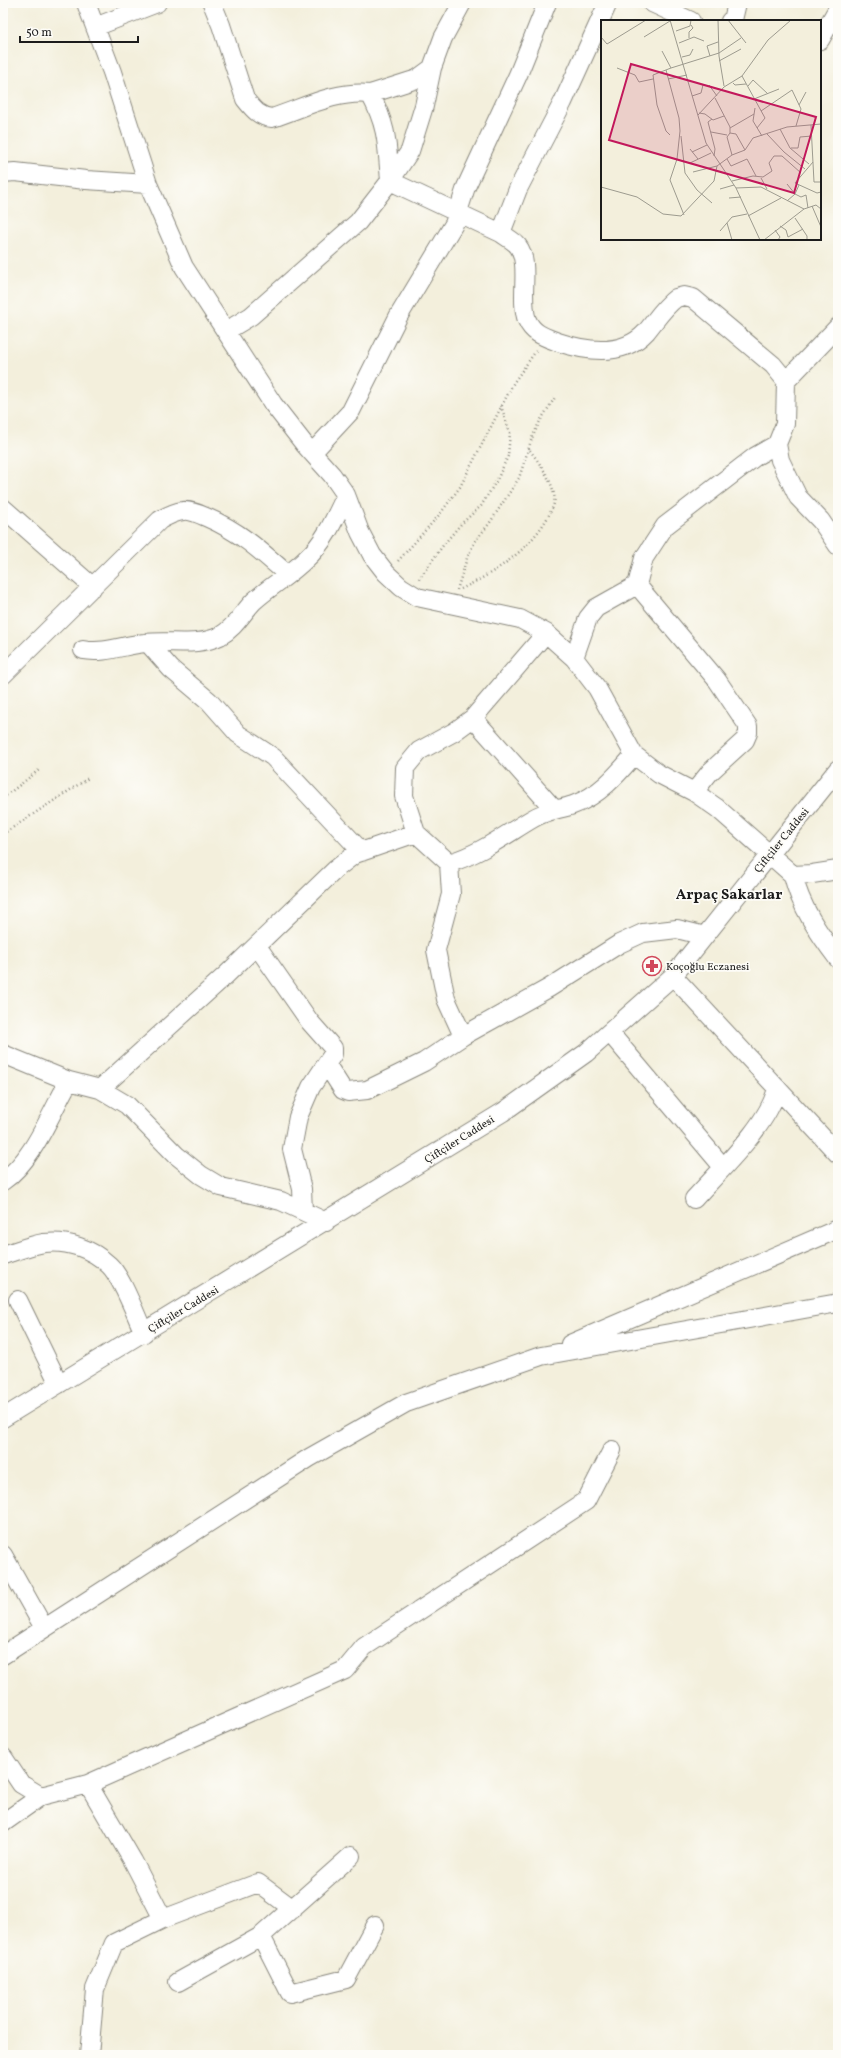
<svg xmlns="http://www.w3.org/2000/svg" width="841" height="2058" font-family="Vollkorn,serif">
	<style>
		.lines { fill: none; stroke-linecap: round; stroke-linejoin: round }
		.minor-casing { stroke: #88867c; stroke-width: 20 }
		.path { stroke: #88867c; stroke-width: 2.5; stroke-dasharray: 1 3; stroke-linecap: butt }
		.minor { stroke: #fff; stroke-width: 18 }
		.labels { text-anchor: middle; stroke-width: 3.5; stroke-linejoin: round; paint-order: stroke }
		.street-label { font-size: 11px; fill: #1c1c1c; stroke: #fdfcf7 }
		.poi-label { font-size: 11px; fill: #1c1c1c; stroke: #fdfcf7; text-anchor: start }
		.district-label { font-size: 15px; font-weight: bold; fill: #1c1c1c; stroke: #fdfcf7 }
		.inset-road { fill: none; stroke: #9d9b8f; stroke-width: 1 }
		.view { fill: #c2185b; fill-opacity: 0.15; stroke: #c2185b; stroke-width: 2 }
		.inset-edge { fill: none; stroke: #1c1c1c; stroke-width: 2 }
	</style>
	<rect width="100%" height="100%" fill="#fdfcf7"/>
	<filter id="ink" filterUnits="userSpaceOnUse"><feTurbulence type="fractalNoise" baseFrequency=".025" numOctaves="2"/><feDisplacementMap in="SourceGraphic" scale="8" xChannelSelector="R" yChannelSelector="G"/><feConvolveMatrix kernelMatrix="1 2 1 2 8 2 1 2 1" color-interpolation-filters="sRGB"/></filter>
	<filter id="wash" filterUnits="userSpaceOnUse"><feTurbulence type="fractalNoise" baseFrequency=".012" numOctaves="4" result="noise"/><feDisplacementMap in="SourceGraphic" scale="16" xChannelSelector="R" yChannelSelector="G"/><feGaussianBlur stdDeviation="0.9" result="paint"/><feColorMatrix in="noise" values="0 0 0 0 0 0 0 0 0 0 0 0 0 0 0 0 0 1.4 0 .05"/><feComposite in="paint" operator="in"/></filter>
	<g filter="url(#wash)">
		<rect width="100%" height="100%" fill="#f3efdc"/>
	</g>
	<g filter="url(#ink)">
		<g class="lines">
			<!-- minor casing -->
			<g class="minor-casing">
				<path id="minor" d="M 86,3 L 112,72 L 148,184 L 184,267 L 273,404 L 305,445 L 332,475 L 346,495 L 360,532 L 372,555 L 386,573 L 401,587 L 417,597 L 520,619 L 546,633 L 574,658 L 597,688 L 634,755 L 659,774 L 694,792 L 717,808 L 793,875 L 812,874 L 838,870
					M 212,3 L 221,25 L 245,99 C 253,109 259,117 272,118 C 303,108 337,90 370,94 C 388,127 387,145 390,181
					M 608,3 L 563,102 L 518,189 L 501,233 C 506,237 514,241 518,246 C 531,263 519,299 527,320 C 533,334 545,337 558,342 C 588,352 623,357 646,332 C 656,320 664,307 676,298 L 684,296 L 693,298 L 773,365 L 786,381 L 785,424 L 777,444 L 780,460 L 798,497 L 821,521 L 838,546
					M 652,3 L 691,21
					M 730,21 L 733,20 L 737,3
					M 95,27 L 157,3
					M 820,40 L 838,8
					M 370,94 L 417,79 L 432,68
					M 3,173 L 15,172 L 86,180 L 148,184
					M 390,181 L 501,233
					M 226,331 L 251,316 L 358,222 L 390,181 L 410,151 L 424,106 L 432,68 L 443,38 L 462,3
					M 786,381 L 838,327
					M 312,453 L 351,411 L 398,317 L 454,224 L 466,187 L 518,75 L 547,3
					M 3,508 L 93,587
					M 148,643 L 171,669 L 209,701 L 238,734 L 273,757 L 362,852
					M 83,650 C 105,654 124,645 145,643 C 170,640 197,647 220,636 C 235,628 243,612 254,601 C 271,586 290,575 306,559 C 325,542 335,518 346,495
					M 574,658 L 588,618 L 596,608 L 637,585
					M 3,675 L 160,520 C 167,516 174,512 183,511 C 190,510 199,514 206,517 C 239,531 261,551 287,574
					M 473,718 L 553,808
					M 694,792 L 710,772 L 745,740 L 748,733 L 748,726 L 717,680 L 637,585 L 644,558 L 665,526 L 756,456 L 777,444
					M 416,833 L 404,796 L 405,768 L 419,751 L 454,732 L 473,718 L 546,633
					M 449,863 L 451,894 L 436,950 L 446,999 L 463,1036
					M 793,875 C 800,906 819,934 838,959
					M 257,946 L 310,1022 L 333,1048 L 333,1054 L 311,1087 L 298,1117 L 292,1149 L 302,1189 L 303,1211
					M 673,976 L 838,1154
					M 610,1033 L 723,1167
					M 3,1054 L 69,1081 L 100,1089 L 127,1105 L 176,1155 L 201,1175 L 221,1187 L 281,1201 L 326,1222
					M 327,1065 L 343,1090 L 348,1092 L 367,1090 L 424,1062 L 463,1036 L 549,988 L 619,944 L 643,933 L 677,929 L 705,936
					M 100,1089 L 226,975 L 336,869 L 355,854 L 416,833 L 449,863 C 480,854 505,835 532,819 C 547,810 558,810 573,805 C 599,796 617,775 634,755
					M 3,1181 C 33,1161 51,1112 69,1081
					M 694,1199 C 719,1171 769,1125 777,1088
					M 3,1255 C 16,1251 31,1245 44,1243 C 68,1240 92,1249 109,1265 C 122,1277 136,1316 144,1333
					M 18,1300 L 59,1384
					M 570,1344 L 838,1229
					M 3,1418 L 503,1112 L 586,1053 L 673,976 L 838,769
					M 3,1555 L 44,1628
					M 3,1655 L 309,1458 L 406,1403 L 541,1356 L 838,1303
					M 3,1757 L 21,1784 L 41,1796 L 88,1784 L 345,1670 L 364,1647 L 586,1501 L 612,1450
					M 88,1784 L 133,1861 L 163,1919 L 114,1943 L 95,1989 L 89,2055
					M 3,1823 L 41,1796
					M 351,1856 L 261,1936 L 290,1993 L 346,1979 L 375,1925
					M 163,1919 L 258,1883 L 293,1909
					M 178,1982 L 261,1936"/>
			</g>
			<!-- path -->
			<path class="path" d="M 398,561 L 440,514 L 460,487 L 514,382 L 536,351
				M 419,579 L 444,544 L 461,524 L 481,506 L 497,480 L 508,456 L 510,433 L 501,406
				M 461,589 C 496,572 530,550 549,515 C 552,509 556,502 554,495 C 552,480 538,461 529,449
				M 457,590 L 467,558 L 475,541 L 489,524 L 519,478 L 532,438 L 540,421 L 556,396
				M 3,798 L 39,770
				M 3,834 L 90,777"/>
			<!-- minor -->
			<use href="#minor" class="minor"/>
		</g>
	</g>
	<!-- icons -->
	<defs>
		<g id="pharmacy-ring" transform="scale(1)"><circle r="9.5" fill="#fdfcf7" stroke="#d1495b" stroke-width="1.5"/><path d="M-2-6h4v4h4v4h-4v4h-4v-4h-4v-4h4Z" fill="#d1495b"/></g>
	</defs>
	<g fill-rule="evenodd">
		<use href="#pharmacy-ring" x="652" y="966"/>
	</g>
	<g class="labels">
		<!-- street labels -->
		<g class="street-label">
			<text transform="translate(781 840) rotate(-51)" y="4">Çiftçiler Caddesi</text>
			<text transform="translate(459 1139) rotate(-32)" y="4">Çiftçiler Caddesi</text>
			<text transform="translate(183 1309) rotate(-31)" y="4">Çiftçiler Caddesi</text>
		</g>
		<!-- poi labels -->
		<g class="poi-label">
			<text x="666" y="970">Koçoğlu Eczanesi</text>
		</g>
		<!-- district labels -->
		<g class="district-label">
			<text x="729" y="899">Arpaç Sakarlar</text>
		</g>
	</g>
	<!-- overview -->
	<g transform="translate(601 20)">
		<rect width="220" height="220" fill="#f3efdc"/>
		<path class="inset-road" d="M 69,0 L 105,123 L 135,168 L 159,220M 117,0 L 118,36 L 123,66M 127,0 L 145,23M 75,11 L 89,6 L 90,0M 0,17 L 6,24 L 45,0M 43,17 L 69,1M 88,18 L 88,12 L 92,8 L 90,5M 78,23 L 93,17 L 103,21M 61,31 L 70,48 L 118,33 L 140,18M 109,36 L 106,26 L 117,22M 81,37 L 89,35 L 92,29M 118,41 L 140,29M 16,48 L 34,55 L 38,62 L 52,59M 65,50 L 78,98 L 79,111 L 76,139 L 69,160 L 83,195M 141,56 L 164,98 L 156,108M 67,59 L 86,55M 132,63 L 134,65 L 145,64M 108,65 L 116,76M 147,66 L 152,60 L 167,74M 91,76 L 100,73 L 102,65M 114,78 L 129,107 L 129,113 L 126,117 L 131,135M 153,79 L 178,69M 198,85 L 205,72M 154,88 L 152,101 L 161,116M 160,91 L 191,70 L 200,89 L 195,106M 98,93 L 104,94 L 112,100 L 123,96M 97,95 L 123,67 L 141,56 L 167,20 L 190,0M 111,99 L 107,102 L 114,129 L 113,136M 210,105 L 213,162 L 220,162M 129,108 L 153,94M 179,109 L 189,128 L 208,144M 110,112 L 126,115M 129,113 L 135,114 L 144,130M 166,114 L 183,132 L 204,149M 69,115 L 65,111 L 56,85 L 52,55 L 70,48M 80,116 L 84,153 L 96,170 L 111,183M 190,128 L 197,128 L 199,117 L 211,116M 89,129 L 97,139M 91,132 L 106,125M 126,139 L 130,146 L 146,139 L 155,156M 212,142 L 194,163 L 216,173 L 220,172M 89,143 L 110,133M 92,152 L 116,146M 160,158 L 166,169M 131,161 L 152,156 L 162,157 L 171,151 L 168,143 L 173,136 L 181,136 L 200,153M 198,165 L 194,174 L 200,177 L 205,175 L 207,188M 0,167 L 36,177 L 62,194 L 80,196 L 113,161 L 116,146 L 131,135 L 144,130 L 152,118 L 186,107 L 220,104M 135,168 L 160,167 L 203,189 L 215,185 L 220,189M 119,169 L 133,165M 128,178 L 140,177M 186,181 L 194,174 L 186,164M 211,186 L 220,207M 147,196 L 180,178M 194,198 L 206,216 L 206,220M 126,203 L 131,220M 179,206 L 185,210 L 187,217 L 202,209M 174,210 L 179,217 L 177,220M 119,211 L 131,197 L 146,194M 163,220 L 203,189"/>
		<path class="view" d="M 30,44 L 215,97 L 193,173 L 8,120 Z"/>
		<rect width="220" height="220" class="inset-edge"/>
	</g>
	<!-- margin -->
	<rect width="841" height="2058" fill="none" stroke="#fdfcf7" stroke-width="16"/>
	<!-- scale -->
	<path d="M20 36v6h118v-6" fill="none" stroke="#1c1c1c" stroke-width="2"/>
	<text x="26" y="36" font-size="12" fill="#1c1c1c" stroke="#fdfcf7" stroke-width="3" paint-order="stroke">50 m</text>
</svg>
